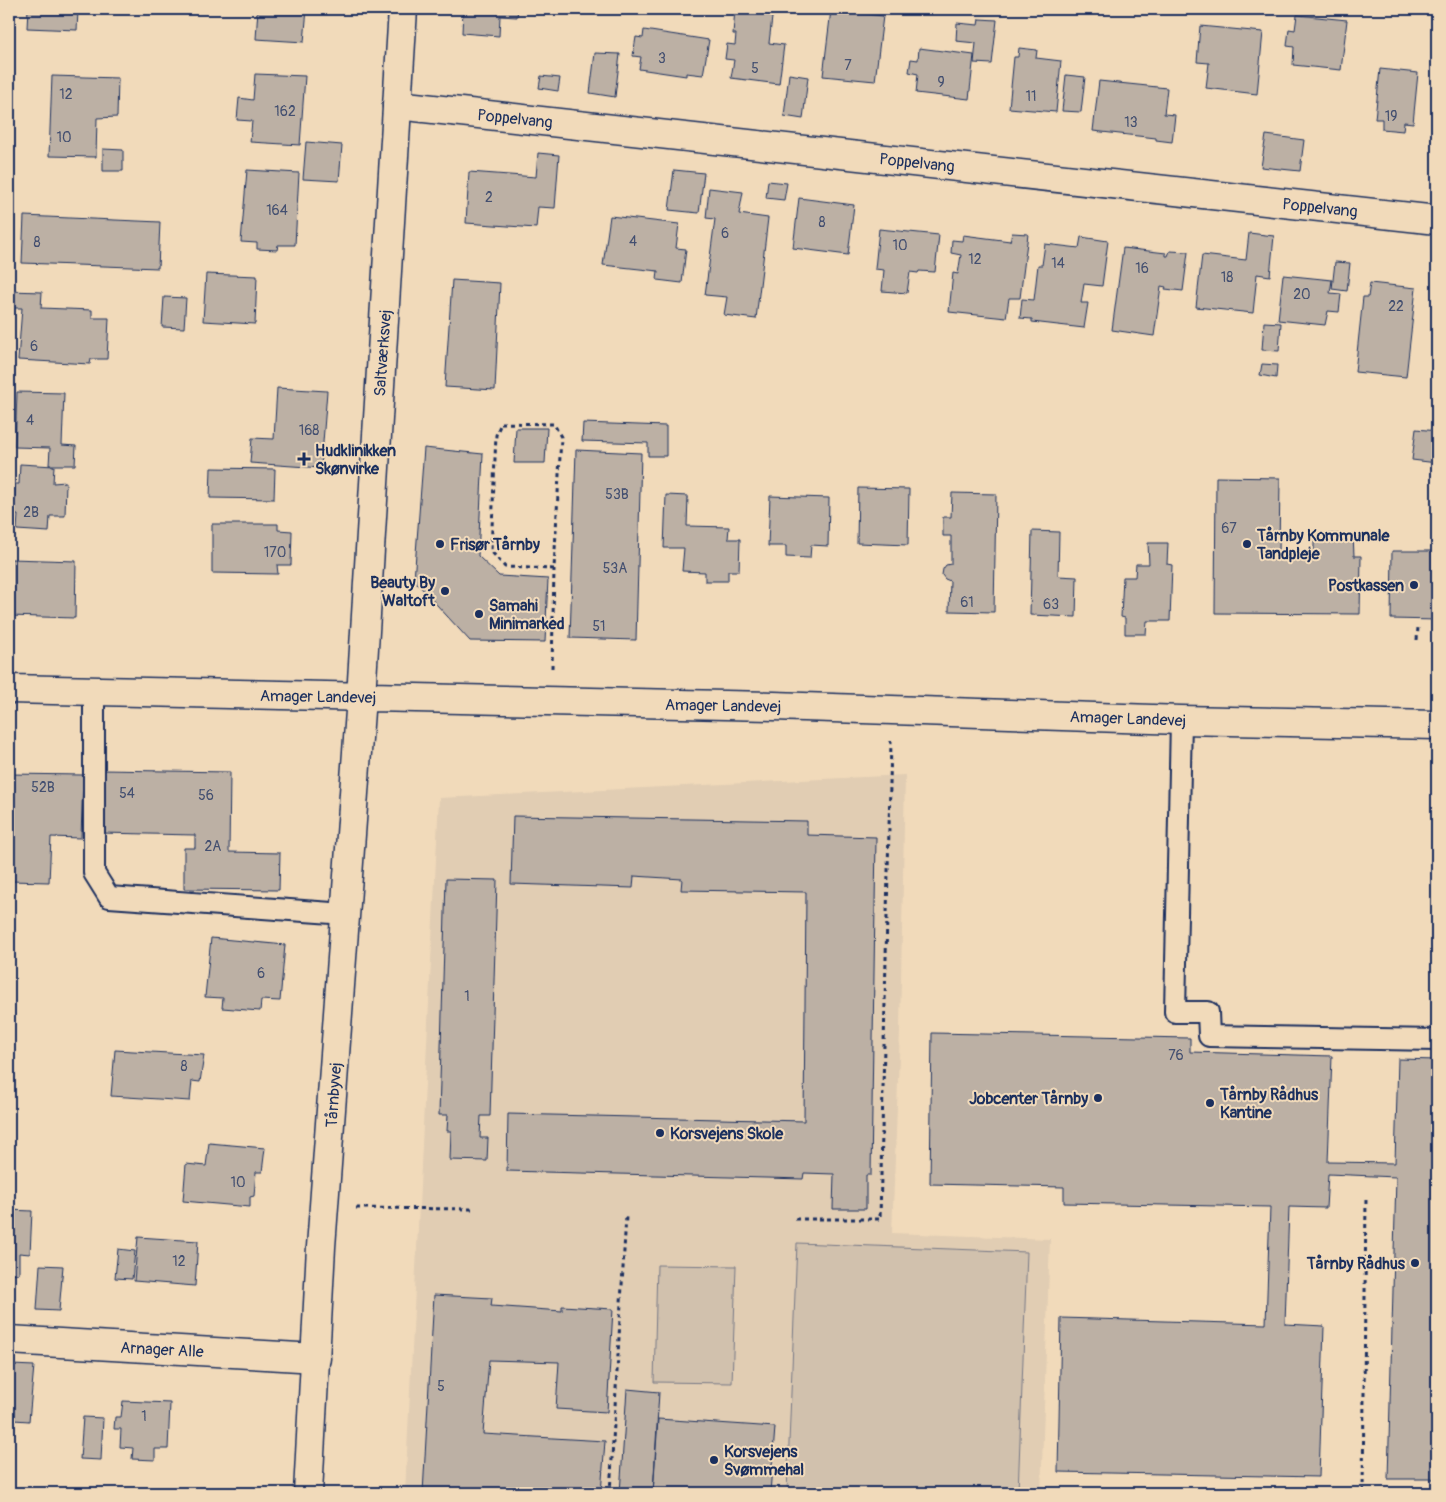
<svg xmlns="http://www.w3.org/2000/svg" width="1446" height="1502" font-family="Pangolin,sans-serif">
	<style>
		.built { fill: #e1cdb3 }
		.green { fill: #d1c1ad; stroke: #767886 }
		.building { fill: #bcb0a4; stroke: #1b2f5e }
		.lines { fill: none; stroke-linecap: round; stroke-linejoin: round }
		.lane-casing { stroke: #1b2f5e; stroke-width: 24 }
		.street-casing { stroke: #1b2f5e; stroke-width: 31 }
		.secondary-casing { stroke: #1b2f5e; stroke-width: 31 }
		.path { stroke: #1b2f5e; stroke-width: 3; stroke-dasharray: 4 4; stroke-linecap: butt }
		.lane { stroke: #f1daba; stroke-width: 20 }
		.street { stroke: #f1daba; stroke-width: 28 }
		.secondary { stroke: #f1daba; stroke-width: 28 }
		.poi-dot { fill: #1b2f5e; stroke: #f1daba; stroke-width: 2 }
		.labels { text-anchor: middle; stroke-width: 4; stroke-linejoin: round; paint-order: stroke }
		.number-label { font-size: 14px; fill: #434f70 }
		.street-label { font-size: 16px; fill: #1b2f5e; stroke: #f1daba }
		.poi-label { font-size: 16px; font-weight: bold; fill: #1b2f5e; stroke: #f1daba; text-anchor: start }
	</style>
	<rect width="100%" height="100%" fill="#f1daba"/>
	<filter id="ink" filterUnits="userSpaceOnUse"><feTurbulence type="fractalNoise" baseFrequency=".02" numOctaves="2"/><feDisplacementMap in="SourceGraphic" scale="10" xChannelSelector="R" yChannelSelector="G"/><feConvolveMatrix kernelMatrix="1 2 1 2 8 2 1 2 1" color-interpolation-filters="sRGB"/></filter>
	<g filter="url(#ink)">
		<!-- built -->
		<path class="built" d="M 905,775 L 900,1032 L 892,1233 L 1050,1239 L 1041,1493 L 405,1493 L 439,798 Z"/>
		<!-- green -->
		<path class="green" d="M 797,1243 L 1027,1252 L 1018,1493 L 787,1493 Z
			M 657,1265 L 736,1266 L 732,1383 L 654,1382 Z"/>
		<!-- building -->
		<path class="building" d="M 28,9 L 78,11 L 77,30 L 27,28 Z
			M 258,9 L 307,9 L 304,42 L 256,39 Z
			M 463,9 L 518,9 L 517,17 L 500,16 L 499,36 L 462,33 Z
			M 735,9 L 773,9 L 769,43 L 784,45 L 779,84 L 731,78 L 734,60 L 725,59 L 727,44 L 735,45 L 736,34 L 733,34 Z
			M 831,10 L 883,16 L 875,81 L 823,76 Z
			M 1297,15 L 1347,20 L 1341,70 L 1293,65 L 1294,47 L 1287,46 L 1289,29 L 1295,30 Z
			M 979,19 L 997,20 L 992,64 L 974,63 L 976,43 L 956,41 L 957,23 L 978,25 Z
			M 1200,26 L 1263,32 L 1257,94 L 1206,88 L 1209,63 L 1197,62 Z
			M 644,30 L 709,40 L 703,75 L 686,73 L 686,76 L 639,69 L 641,57 L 633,56 L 636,37 L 643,38 Z
			M 919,48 L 974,55 L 969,99 L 916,93 L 918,74 L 909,72 L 911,59 L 918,60 Z
			M 1019,48 L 1037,50 L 1036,58 L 1061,61 L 1056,112 L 1009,108 L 1014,57 L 1018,57 Z
			M 595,53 L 620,54 L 615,97 L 590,93 Z
			M 1380,69 L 1418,73 L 1413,123 L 1404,122 L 1403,131 L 1382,129 L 1382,119 L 1375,119 Z
			M 255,74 L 305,76 L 300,145 L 250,142 L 252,121 L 237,120 L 239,98 L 253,100 Z
			M 789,74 L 808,77 L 803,119 L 784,116 Z
			M 1066,75 L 1085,77 L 1081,112 L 1062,111 Z
			M 52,76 L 118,78 L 117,117 L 97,118 L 96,157 L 49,156 Z
			M 541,76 L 560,78 L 558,91 L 539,88 Z
			M 1099,81 L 1167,88 L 1164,114 L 1175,115 L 1172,142 L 1156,140 L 1156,138 L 1093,131 Z
			M 1266,135 L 1304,140 L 1300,171 L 1261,167 Z
			M 306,142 L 342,145 L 339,181 L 303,179 Z
			M 103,149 L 123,150 L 123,171 L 103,171 Z
			M 538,153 L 559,155 L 555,208 L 538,207 L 536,228 L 466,223 L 469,172 L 536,177 Z
			M 247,170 L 299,173 L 295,245 L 278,245 L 277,250 L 257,249 L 257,243 L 241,242 Z
			M 674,170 L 704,173 L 699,213 L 669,210 Z
			M 768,181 L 787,183 L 784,200 L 766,198 Z
			M 709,188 L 743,192 L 739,214 L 768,218 L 756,319 L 724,315 L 727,297 L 705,295 L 715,219 L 706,218 Z
			M 799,198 L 854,205 L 848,255 L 793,248 Z
			M 24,216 L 160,222 L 158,268 L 22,263 Z
			M 610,216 L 679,224 L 676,248 L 686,249 L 682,283 L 657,280 L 658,271 L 603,265 Z
			M 879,229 L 939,235 L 935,272 L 919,271 L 918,273 L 910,272 L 907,293 L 882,291 L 884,270 L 875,269 Z
			M 1012,233 L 1028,234 L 1020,298 L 1009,298 L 1006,318 L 949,312 L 953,273 L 958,274 L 961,255 L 951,253 L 952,240 L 962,241 L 963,235 L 1010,241 Z
			M 1249,233 L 1274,236 L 1270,276 L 1257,274 L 1253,313 L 1196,307 L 1202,255 L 1246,260 Z
			M 1081,237 L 1108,241 L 1102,286 L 1084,284 L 1081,303 L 1088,303 L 1084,328 L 1032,322 L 1032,319 L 1020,318 L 1022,299 L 1034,300 L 1038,265 L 1042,265 L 1045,244 L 1079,248 Z
			M 1123,248 L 1166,253 L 1166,256 L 1168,256 L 1170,251 L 1188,252 L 1183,291 L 1165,289 L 1166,287 L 1161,286 L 1154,336 L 1112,330 Z
			M 1335,262 L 1350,263 L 1347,291 L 1332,289 Z
			M 206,274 L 257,276 L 255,324 L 203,321 Z
			M 1283,275 L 1332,280 L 1330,293 L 1341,294 L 1339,312 L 1328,311 L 1325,325 L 1278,320 Z
			M 452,280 L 500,283 L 495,390 L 445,387 Z
			M 1370,283 L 1416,288 L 1406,377 L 1355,372 L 1363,297 L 1368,297 Z
			M 9,291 L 42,292 L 41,308 L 92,310 L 92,318 L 109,318 L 107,359 L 91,359 L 90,364 L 18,360 L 22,308 L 9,308 Z
			M 164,297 L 186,298 L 184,328 L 162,327 Z
			M 1264,322 L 1281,323 L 1279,351 L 1262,350 Z
			M 1262,364 L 1277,365 L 1276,378 L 1260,375 Z
			M 277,388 L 327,391 L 321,468 L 250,463 L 252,438 L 274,439 Z
			M 17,392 L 64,393 L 62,445 L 76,446 L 75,465 L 49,465 L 50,448 L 15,447 Z
			M 583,423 L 666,426 L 666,456 L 648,456 L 648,443 L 582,441 Z
			M 516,428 L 547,428 L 545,463 L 514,463 Z
			M 1416,429 L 1437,431 L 1437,463 L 1412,460 Z
			M 424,448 L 483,454 L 478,556 L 499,576 L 548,579 L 545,642 L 470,641 L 414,580 Z
			M 576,450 L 641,453 L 636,640 L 570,638 Z
			M 20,464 L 54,466 L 53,483 L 66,482 L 65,516 L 50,516 L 49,532 L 17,530 L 18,515 L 14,515 L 15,484 L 19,484 Z
			M 211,468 L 275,469 L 274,499 L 210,498 Z
			M 1216,477 L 1280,478 L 1279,554 L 1314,555 L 1314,534 L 1353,534 L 1354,556 L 1361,556 L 1360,614 L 1215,613 Z
			M 858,488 L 909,489 L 908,545 L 857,543 Z
			M 952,493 L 996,494 L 994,612 L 949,611 L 950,581 L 945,579 L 942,575 L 943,569 L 946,565 L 951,564 L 951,536 L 943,536 L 943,517 L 951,517 Z
			M 666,495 L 688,496 L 687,526 L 729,527 L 728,539 L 740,539 L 739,571 L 728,571 L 728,581 L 705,581 L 705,572 L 682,571 L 684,548 L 664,548 Z
			M 770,496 L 829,498 L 828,546 L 811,545 L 810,558 L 786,557 L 786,546 L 768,546 Z
			M 212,524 L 278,524 L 278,530 L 292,531 L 291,565 L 277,565 L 278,574 L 212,573 Z
			M 1032,531 L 1059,532 L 1058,576 L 1077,577 L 1076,617 L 1030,615 Z
			M 1148,543 L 1168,543 L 1167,564 L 1172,565 L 1170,621 L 1147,621 L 1146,634 L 1125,634 L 1125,618 L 1121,617 L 1123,577 L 1135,577 L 1136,564 L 1149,564 Z
			M 1392,551 L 1437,551 L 1437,620 L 1391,619 Z
			M 11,559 L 76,561 L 75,618 L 9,616 Z
			M 102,770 L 230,772 L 229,852 L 280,853 L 279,890 L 184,889 L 184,848 L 195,848 L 195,835 L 101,833 Z
			M 9,774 L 83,775 L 81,838 L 51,837 L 49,882 L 9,881 Z
			M 513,816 L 807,821 L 807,835 L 876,837 L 871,1175 L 866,1175 L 866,1209 L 833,1209 L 834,1174 L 804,1173 L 803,1179 L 507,1171 L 508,1114 L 804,1121 L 806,892 L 681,890 L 682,879 L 634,876 L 633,888 L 511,884 Z
			M 446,879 L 497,880 L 490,1116 L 481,1116 L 480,1138 L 488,1138 L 487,1161 L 450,1160 L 451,1131 L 447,1131 L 448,1115 L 439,1115 Z
			M 211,938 L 285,945 L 280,1001 L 261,1000 L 260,1011 L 222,1008 L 223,998 L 205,997 Z
			M 932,1033 L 1190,1038 L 1190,1052 L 1332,1056 L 1328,1162 L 1395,1163 L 1398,1059 L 1437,1060 L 1437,1479 L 1388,1479 L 1396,1177 L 1328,1174 L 1326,1208 L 1289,1207 L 1285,1324 L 1324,1326 L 1319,1477 L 1058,1472 L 1061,1318 L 1266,1324 L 1270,1207 L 1064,1203 L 1064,1187 L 930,1184 Z
			M 115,1050 L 204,1055 L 200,1082 L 192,1081 L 190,1101 L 111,1096 Z
			M 209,1143 L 265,1148 L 262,1172 L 256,1172 L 254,1196 L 250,1197 L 250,1207 L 183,1201 L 186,1164 L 206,1166 Z
			M 9,1210 L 32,1211 L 30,1254 L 19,1253 L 19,1274 L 9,1273 Z
			M 138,1237 L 198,1241 L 195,1286 L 134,1281 Z
			M 118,1249 L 135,1251 L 132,1279 L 115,1278 Z
			M 40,1265 L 63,1266 L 59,1311 L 37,1310 Z
			M 434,1295 L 492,1298 L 491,1306 L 562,1311 L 562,1306 L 613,1309 L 607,1412 L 556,1409 L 559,1362 L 489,1360 L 483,1434 L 605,1441 L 601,1493 L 423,1493 Z
			M 12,1365 L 34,1366 L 29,1421 L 14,1420 L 14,1417 L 9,1416 Z
			M 627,1389 L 659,1392 L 653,1493 L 620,1493 Z
			M 123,1401 L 170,1403 L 168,1449 L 155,1449 L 155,1460 L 132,1459 L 133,1448 L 120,1447 L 121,1429 L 114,1429 L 115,1417 L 121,1417 Z
			M 9,1416 L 14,1417 L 9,1475 Z
			M 83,1417 L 103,1418 L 101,1460 L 80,1459 Z
			M 658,1419 L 775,1427 L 770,1493 L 653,1493 Z"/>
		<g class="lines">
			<!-- lane casing -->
			<g class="lane-casing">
				<path id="lane" d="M 94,691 L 94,873 L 109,897 L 346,914
					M 1181,720 L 1175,1012 L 1208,1012 L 1209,1036 L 1437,1040"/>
			</g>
			<!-- street casing -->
			<g class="street-casing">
				<path id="street" d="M 397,105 L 1437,220
					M 9,1340 L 316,1358"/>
			</g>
			<!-- secondary casing -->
			<g class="secondary-casing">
				<path id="secondary" d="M 9,689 L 774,706 L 1181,720 L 1437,725
					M 308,1493 L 321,1247 L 361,697 L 403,9"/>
			</g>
			<!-- path -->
			<path class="path" d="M 501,423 L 554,424 L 561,437 L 554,569 L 505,567 L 491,551 L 496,435 Z
				M 1417,640 L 1418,627
				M 552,668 L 554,569
				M 356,1208 L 476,1209
				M 795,1219 L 880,1219 L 891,741
				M 1363,1492 L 1366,1197
				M 610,1493 L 626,1216"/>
			<!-- lane -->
			<use href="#lane" class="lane"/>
			<!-- street -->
			<use href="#street" class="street"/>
			<!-- secondary -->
			<use href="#secondary" class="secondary"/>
		</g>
	</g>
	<!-- markers -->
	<g class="poi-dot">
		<path d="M301.5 451.5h5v5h5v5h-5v5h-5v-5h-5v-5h5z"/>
		<circle cx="440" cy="544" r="5"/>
		<circle cx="1247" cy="544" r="5"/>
		<circle cx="1414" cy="585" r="5"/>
		<circle cx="445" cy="591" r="5"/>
		<circle cx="479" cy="614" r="5"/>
		<circle cx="1098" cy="1098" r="5"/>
		<circle cx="1210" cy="1103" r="5"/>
		<circle cx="660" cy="1133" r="5"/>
		<circle cx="1415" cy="1263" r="5"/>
		<circle cx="714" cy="1460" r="5"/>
	</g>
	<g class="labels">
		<!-- number labels -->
		<g class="number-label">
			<text x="662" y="63">3</text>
			<text x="848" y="70">7</text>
			<text x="755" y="73">5</text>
			<text x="941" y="87">9</text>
			<text x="66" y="99">12</text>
			<text x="1031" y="101">11</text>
			<text x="285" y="116">162</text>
			<text x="1391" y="121">19</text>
			<text x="1131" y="127">13</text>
			<text x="64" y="142">10</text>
			<text x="489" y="202">2</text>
			<text x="277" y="215">164</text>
			<text x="822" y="227">8</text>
			<text x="725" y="238">6</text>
			<text x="633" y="246">4</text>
			<text x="37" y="247">8</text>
			<text x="900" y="250">10</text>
			<text x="975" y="264">12</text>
			<text x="1058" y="268">14</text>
			<text x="1142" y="273">16</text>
			<text x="1227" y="282">18</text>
			<text x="1302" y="299">20</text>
			<text x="1396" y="311">22</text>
			<text x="34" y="351">6</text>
			<text x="30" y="425">4</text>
			<text x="309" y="435">168</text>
			<text x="617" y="499">53B</text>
			<text x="31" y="517">2B</text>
			<text x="1229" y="533">67</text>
			<text x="275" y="557">170</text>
			<text x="615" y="573">53A</text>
			<text x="967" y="607">61</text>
			<text x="1051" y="609">63</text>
			<text x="599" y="631">51</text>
			<text x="43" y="792">52B</text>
			<text x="127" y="798">54</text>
			<text x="206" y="800">56</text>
			<text x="213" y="851">2A</text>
			<text x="261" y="978">6</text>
			<text x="467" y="1001">1</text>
			<text x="1176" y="1060">76</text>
			<text x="184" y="1071">8</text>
			<text x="238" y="1187">10</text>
			<text x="179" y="1266">12</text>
			<text x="441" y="1391">5</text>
			<text x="144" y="1421">1</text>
		</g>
		<!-- street labels -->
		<g class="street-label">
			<text transform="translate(515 118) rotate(6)" y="6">Poppelvang</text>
			<text transform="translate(917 162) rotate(6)" y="6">Poppelvang</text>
			<text transform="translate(1320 207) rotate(6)" y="6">Poppelvang</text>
			<text transform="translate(382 353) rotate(-86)" y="6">Saltværksvej</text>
			<text transform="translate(318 696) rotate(1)" y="6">Amager Landevej</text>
			<text transform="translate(723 705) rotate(1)" y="6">Amager Landevej</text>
			<text transform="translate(1128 718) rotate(2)" y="6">Amager Landevej</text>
			<text transform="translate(333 1095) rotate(-86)" y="6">Tårnbyvej</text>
			<text transform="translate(162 1349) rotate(3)" y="6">Arnager Alle</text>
		</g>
		<!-- poi labels -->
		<g class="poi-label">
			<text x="315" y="456">Hudklinikken<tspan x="315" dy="18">Skønvirke</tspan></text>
			<text x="1257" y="541">Tårnby Kommunale<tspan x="1257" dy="18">Tandpleje</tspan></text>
			<text x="450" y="550">Frisør Tårnby</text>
			<text x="435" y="588" text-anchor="end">Beauty By<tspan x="435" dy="18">Waltoft</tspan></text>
			<text x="1404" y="591" text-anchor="end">Postkassen</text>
			<text x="489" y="611">Samahi<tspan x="489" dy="18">Minimarked</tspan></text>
			<text x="1220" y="1100">Tårnby Rådhus<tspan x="1220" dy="18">Kantine</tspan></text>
			<text x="1088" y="1104" text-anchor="end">Jobcenter Tårnby</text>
			<text x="670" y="1139">Korsvejens Skole</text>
			<text x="1405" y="1269" text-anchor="end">Tårnby Rådhus</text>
			<text x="724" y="1457">Korsvejens<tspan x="724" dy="18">Svømmehal</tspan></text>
		</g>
	</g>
	<!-- margin -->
	<rect width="1446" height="1502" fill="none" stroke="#f1daba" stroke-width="30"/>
	<rect x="15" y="15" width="1416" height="1472" fill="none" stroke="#1b2f5e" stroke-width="2" filter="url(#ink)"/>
</svg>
